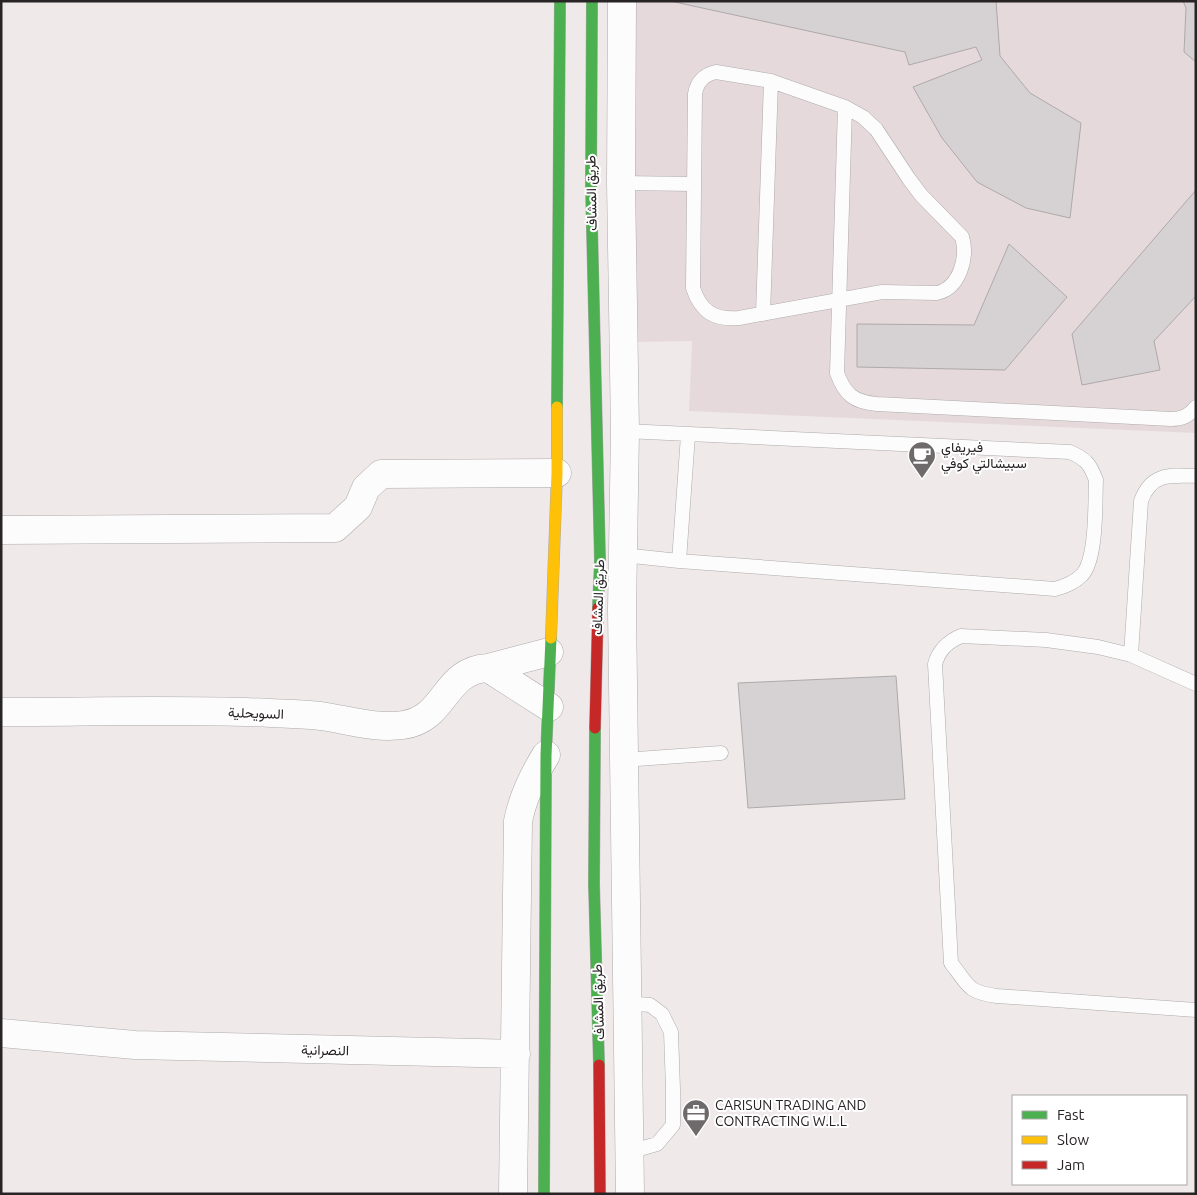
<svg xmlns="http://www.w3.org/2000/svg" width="1197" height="1195" font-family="Ubuntu,Vazirmatn,sans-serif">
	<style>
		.built { fill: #e6d9dc }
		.building { fill: #d6d1d2; stroke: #aea9aa }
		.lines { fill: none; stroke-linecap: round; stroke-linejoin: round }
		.lane-casing { stroke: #aeaaaa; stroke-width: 15 }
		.street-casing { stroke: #aeaaaa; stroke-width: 29 }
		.fast-casing { stroke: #aeaaaa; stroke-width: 12 }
		.slow-casing { stroke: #aeaaaa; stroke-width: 12 }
		.jam-casing { stroke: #aeaaaa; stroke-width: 12 }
		.lane { stroke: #fdfcfc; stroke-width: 14 }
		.street { stroke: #fdfcfc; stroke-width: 28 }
		.fast { stroke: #4caf50; stroke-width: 11 }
		.slow { stroke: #ffc107; stroke-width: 11 }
		.jam { stroke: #c62828; stroke-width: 11 }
		.labels { text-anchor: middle; stroke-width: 4; stroke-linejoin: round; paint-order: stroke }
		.street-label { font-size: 14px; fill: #282425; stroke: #fff }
		.poi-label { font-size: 14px; fill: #282425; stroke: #fff; text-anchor: start }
	</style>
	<rect width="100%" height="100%" fill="#efe9ea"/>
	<!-- built -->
	<path class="built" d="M 634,1 L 1196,1 L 1196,433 L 689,411 L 692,341 L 636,342 Z"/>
	<!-- building -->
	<path class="building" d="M 670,1 L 996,1 L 1000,56 L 1030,93 L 1081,123 L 1070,218 L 1026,208 L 977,182 L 942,138 L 913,87 L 982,60 L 976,47 L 909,65 L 905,52 Z
		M 1183,1 L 1196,1 L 1196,62 L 1184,52 L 1186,8 Z
		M 1196,190 L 1196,296 L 1154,341 L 1160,370 L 1082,385 L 1072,334 Z
		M 1009,244 L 1067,297 L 1005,370 L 857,367 L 857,324 L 974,325 Z
		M 896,676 L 905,799 L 748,808 L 738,683 Z"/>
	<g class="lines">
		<!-- lane casing -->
		<g class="lane-casing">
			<path id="lane" d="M 716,72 L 771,81 L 845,107 L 863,117 L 876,129 L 909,179 L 921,195 L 962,237 C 968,257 960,288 937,293 L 882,292 L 739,318 C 714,320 701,312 693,288 L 695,94 C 697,82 703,75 716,72 Z
				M 845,107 L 837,373 C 845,395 854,402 877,404 L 1171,419 C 1182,419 1189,416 1196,407
				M 621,183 L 694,184
				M 763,314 L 771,81
				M 623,555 L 679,561 L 1055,589 C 1065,586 1074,583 1082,575 C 1097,559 1095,503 1096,480 C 1090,464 1086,459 1070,452 L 625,431
				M 679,561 L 688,435
				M 1131,655 L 1141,501 C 1151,473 1170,475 1196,476
				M 1196,684 L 1131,655 L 1098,647 L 1046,640 L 961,636 C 947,642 939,650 935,664 L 951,963 C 969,985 966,992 997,996 L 1196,1010
				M 623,760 L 721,753
				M 626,1003 L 650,1005 L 662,1014 L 671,1032 L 673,1089 L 673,1125 L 657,1144 L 629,1152"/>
		</g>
		<!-- street casing -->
		<g class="street-casing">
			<path id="street" d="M 622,1 L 621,183 L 625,431 L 622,610 L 630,1194
				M 1,530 L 335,528 L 358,507 L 366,488 L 381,474 L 557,473
				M 488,668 L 549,707
				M 1,712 C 91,712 182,709 271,713 C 288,714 304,714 321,716 C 349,720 375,729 403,725 C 447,719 443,670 488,668 L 549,652
				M 1,1033 L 135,1045 L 516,1054
				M 513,1194 L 518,821 C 523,796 533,776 546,755"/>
		</g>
		<!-- fast casing -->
		<g class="fast-casing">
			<path id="fast" d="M 592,1 L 591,186 L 600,560 L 598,608
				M 557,407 L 560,1
				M 595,728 L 594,884 L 599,1065
				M 544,1194 L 546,755 L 551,638"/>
		</g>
		<!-- slow casing -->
		<g class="slow-casing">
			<path id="slow" d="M 551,638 L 557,473 L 557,407"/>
		</g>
		<!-- jam casing -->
		<g class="jam-casing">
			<path id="jam" d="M 595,728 L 598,608
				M 599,1065 L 600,1194"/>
		</g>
		<!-- lane -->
		<use href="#lane" class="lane"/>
		<!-- street -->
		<use href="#street" class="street"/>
		<!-- fast -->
		<use href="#fast" class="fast"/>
		<!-- slow -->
		<use href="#slow" class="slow"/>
		<!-- jam -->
		<use href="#jam" class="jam"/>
	</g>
	<!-- icons -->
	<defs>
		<g id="cafe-pin" transform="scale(1.4375)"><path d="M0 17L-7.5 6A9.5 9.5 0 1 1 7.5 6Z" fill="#6e696a" stroke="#fff"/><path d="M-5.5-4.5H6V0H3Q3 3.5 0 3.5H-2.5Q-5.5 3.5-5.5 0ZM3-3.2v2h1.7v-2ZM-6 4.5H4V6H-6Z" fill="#fff"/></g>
		<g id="office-pin" transform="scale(1.4375)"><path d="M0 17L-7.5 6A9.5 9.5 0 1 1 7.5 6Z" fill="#6e696a" stroke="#fff"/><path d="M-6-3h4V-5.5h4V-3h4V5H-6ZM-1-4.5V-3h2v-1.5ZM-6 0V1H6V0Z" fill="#fff"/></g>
	</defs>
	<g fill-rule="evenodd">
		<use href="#cafe-pin" x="922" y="455"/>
		<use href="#office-pin" x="696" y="1113"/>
	</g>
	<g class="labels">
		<!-- street labels -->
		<g class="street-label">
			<text transform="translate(591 193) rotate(-91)" y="5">طريق المشاف</text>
			<text transform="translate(598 597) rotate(-88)" y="5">طريق المشاف</text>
			<text transform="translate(256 713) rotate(2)" y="5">السويحلية</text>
			<text transform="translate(598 1002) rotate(-92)" y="5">طريق المشاف</text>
			<text transform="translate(325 1050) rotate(1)" y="5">النصرانية</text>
		</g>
		<!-- poi labels -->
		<g class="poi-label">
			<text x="941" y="452">فيريفاي<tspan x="941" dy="16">سبيشالتي كوفي</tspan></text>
			<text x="715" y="1110">CARISUN TRADING AND<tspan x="715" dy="16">CONTRACTING W.L.L</tspan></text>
		</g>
	</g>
	<!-- border -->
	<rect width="1197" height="1195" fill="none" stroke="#282425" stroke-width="5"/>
	<!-- legend -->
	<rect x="1012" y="1095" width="175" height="90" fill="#ffffff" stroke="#a9a7a8"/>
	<rect x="1022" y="1111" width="25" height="8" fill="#4caf50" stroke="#a9a7a8"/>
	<text x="1057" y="1120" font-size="15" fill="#282425">Fast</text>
	<rect x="1022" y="1136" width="25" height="8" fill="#ffc107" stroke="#a9a7a8"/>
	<text x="1057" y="1145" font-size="15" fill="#282425">Slow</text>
	<rect x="1022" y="1161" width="25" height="8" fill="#c62828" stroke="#a9a7a8"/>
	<text x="1057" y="1170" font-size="15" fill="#282425">Jam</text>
</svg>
